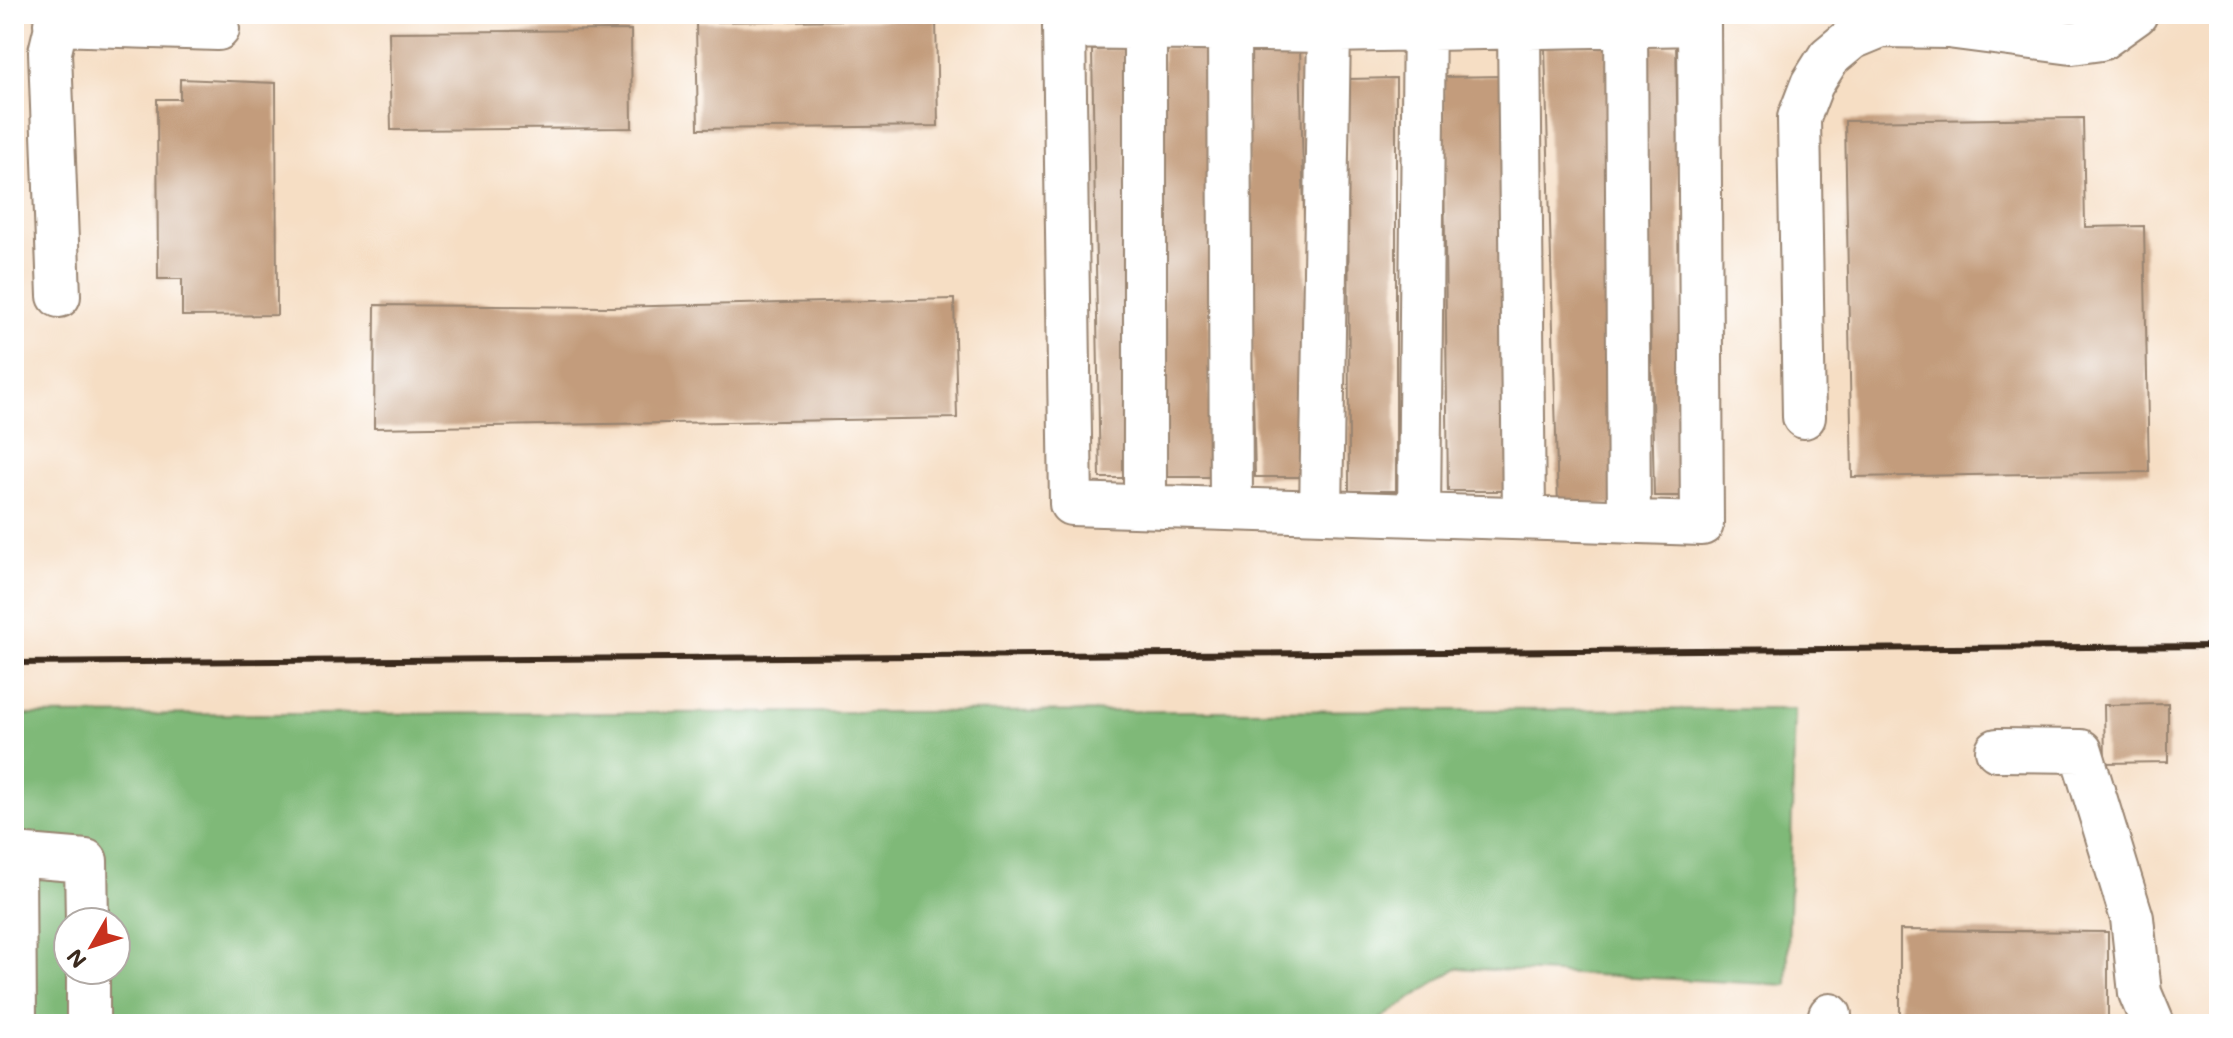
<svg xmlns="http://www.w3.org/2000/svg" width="2233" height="1038" font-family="Mali,sans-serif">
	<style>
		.forest { fill: #7fb978; stroke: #5d724b; stroke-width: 2; fill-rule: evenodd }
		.building { fill: #c39c7b }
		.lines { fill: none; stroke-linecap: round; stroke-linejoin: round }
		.minor-casing { stroke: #988471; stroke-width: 46 }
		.minor { stroke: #fff; stroke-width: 42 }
		.rail { stroke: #3b2a1e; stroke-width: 6 }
	</style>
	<rect width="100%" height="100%" fill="#fff"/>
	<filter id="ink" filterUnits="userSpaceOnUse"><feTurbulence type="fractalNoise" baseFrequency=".0125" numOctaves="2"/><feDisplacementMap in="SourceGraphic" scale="16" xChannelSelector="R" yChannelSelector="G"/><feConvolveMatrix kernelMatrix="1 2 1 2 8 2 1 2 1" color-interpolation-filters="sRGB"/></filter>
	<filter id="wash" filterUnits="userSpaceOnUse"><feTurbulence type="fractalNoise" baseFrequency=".006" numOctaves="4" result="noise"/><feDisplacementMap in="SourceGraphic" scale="32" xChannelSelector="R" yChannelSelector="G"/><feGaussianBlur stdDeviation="1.8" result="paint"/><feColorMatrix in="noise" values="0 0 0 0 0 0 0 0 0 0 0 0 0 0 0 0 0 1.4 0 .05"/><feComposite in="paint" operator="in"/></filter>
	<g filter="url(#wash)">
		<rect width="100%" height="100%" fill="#f6dec4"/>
		<!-- forest -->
		<path class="forest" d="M 1795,709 L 1787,985 L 1457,968 L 1373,1024 L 14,1024 L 14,715 ZM 68,922 L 116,922 L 116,970 L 68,970 Z"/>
		<g id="blocks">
			<!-- building -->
			<path class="building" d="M 936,19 L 938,126 L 698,129 L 696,22 Z
				M 631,30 L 632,128 L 391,130 L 389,32 Z
				M 1607,44 L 1621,504 L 1558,506 L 1545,46 Z
				M 1645,46 L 1676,46 L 1685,496 L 1654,496 Z
				M 1300,47 L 1310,477 L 1255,477 L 1245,48 Z
				M 1163,48 L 1210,49 L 1210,477 L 1163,477 Z
				M 1124,49 L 1131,478 L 1100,478 L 1092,50 Z
				M 1505,76 L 1510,491 L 1448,491 L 1443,77 Z
				M 1396,78 L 1396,491 L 1349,491 L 1348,79 Z
				M 180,79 L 276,83 L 277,315 L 182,316 L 182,279 L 158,279 L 157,99 L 180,99 Z
				M 2083,118 L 2085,227 L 2144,226 L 2149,472 L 1852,477 L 1845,121 Z
				M 954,299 L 957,418 L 374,428 L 375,305 L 611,307 Z
				M 2168,704 L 2168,762 L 2105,763 L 2104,705 Z
				M 1900,930 L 2108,932 L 2108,1024 L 1900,1024 Z"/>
		</g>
	</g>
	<g filter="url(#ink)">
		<use href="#blocks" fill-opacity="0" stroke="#988471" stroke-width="2"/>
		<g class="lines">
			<!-- minor casing -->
			<g class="minor-casing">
				<path id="minor" d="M 59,14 L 50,52 L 59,296
					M 55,24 L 218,29
					M 1699,24 L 1702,524 L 1071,504 L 1064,27 L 1329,31 Z
					M 1626,25 L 1629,522
					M 1145,28 L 1145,506
					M 1519,28 L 1524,518
					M 1229,29 L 1231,509
					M 1804,417 L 1799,118 L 1812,84 L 1829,57 L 1852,38 L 1881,26 L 1948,27 L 2072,43 L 2101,39 L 2136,14
					M 1321,512 L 1329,31
					M 1419,515 L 1424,14
					M 1997,750 L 2081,751 L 2132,918 L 2140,993 L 2153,1024
					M 88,970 L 88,1024
					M 1830,1015 L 1830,1024
					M 15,1024 L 14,855 L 86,861 L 87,922"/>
			</g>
			<!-- minor -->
			<use href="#minor" class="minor"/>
			<!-- rail -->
			<path class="rail" d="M 14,663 L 2219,646"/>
		</g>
	</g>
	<!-- margin -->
	<rect width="2233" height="1038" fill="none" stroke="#fff" stroke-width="48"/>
	<!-- north arrow -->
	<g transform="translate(92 946) rotate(231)"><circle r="38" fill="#ffffff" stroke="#b1aaa5" stroke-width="2"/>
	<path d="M0-6L14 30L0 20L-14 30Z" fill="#c8321e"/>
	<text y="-12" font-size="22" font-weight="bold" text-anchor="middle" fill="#3b2a1e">N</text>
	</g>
</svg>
